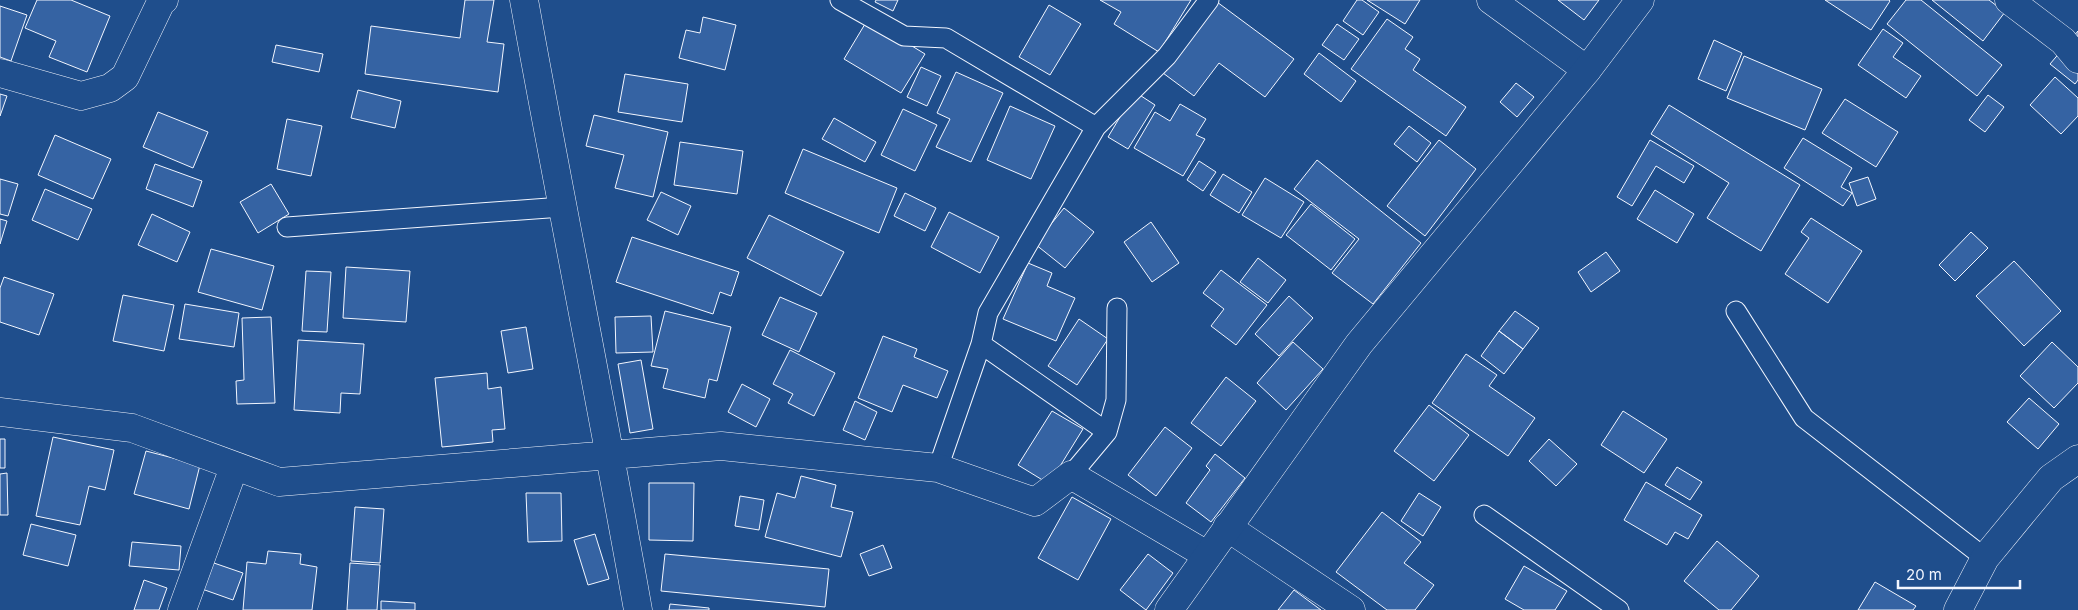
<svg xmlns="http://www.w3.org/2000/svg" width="2078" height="610" font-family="Inter,sans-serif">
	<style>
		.building { fill: #3563a3; stroke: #f2f6ff }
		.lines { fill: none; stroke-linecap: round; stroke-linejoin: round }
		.service-casing { stroke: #f2f6ff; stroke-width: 21 }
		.minor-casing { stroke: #f2f6ff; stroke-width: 29 }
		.primary-casing { stroke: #f2f6ff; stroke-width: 29 }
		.service { stroke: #1f4e8c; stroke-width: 19 }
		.minor { stroke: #1f4e8c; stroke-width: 28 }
		.primary { stroke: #1f4e8c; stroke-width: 28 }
	</style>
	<rect width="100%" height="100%" fill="#1f4e8c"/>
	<!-- building -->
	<path class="building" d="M 37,0 L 71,0 L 110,16 L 87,72 L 49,57 L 56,41 L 25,28 Z
		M 465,0 L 494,0 L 487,42 L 504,44 L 498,92 L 365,74 L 371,26 L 460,38 Z
		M 876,0 L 898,0 L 893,11 L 875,2 Z
		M 1100,0 L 1191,0 L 1159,52 L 1114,24 L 1121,12 Z
		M 1357,0 L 1362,0 L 1379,12 L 1363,35 L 1343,21 Z
		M 1367,0 L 1420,0 L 1405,24 Z
		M 1558,0 L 1599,0 L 1584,20 Z
		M 1825,0 L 1889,0 L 1890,1 L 1871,30 Z
		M 1906,0 L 1921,0 L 2002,65 L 1977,96 L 1887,24 Z
		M 1932,0 L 1989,0 L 2005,12 L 1983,41 Z
		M 1217,2 L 1294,59 L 1265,97 L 1219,63 L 1194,96 L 1163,73 Z
		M 1049,5 L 1081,24 L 1050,75 L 1019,57 Z
		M 0,6 L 27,15 L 11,61 L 0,57 Z
		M 703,17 L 736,25 L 725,70 L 679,58 L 686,30 L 700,33 Z
		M 868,19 L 925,54 L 901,93 L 844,59 Z
		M 1387,19 L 1413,37 L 1405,49 L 1420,59 L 1413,70 L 1466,107 L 1446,136 L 1351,69 Z
		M 1337,24 L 1359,39 L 1344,60 L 1322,45 Z
		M 1883,29 L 1903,43 L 1893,57 L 1921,76 L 1906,98 L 1858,65 Z
		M 2078,31 L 2078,80 L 2075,84 L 2050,64 Z
		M 1714,40 L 1742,53 L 1726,91 L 1698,79 Z
		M 276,45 L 323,54 L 319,72 L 272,62 Z
		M 1319,53 L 1356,81 L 1341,102 L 1304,74 Z
		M 1744,56 L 1822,89 L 1805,130 L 1727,98 Z
		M 921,67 L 941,76 L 927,106 L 907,97 Z
		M 956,72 L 1003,93 L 971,162 L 936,147 L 950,119 L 937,113 Z
		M 625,74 L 688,84 L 682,122 L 618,112 Z
		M 2055,77 L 2078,98 L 2078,116 L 2061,134 L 2030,105 Z
		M 1516,83 L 1534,97 L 1517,117 L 1500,102 Z
		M 358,90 L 401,101 L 395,128 L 351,118 Z
		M 1135,92 L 1155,105 L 1128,149 L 1108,137 Z
		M 0,94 L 7,96 L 0,116 Z
		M 1988,95 L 2004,107 L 1985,132 L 1969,120 Z
		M 1845,99 L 1898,132 L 1876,167 L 1822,133 Z
		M 1180,104 L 1206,119 L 1196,135 L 1205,139 L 1183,176 L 1134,148 L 1155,112 L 1170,121 Z
		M 1669,105 L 1800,185 L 1761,251 L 1707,218 L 1729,183 L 1651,134 Z
		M 1010,106 L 1055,126 L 1031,179 L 987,160 Z
		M 903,109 L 937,125 L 915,171 L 881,155 Z
		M 158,112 L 208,132 L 193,168 L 143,147 Z
		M 594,115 L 668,132 L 653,197 L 615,188 L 624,155 L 586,146 Z
		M 834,118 L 876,142 L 865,162 L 822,139 Z
		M 287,119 L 322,126 L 311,176 L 277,169 Z
		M 1409,126 L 1431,143 L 1417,162 L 1394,144 Z
		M 55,135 L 111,159 L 93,199 L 38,175 Z
		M 1803,138 L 1852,168 L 1841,187 L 1852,193 L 1843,206 L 1784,168 Z
		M 1439,140 L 1476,169 L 1425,236 L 1387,206 Z
		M 1650,140 L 1694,166 L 1684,183 L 1656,166 L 1632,206 L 1617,197 Z
		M 680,142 L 743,151 L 737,194 L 674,185 Z
		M 803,149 L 897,188 L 879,233 L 785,193 Z
		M 1317,160 L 1421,243 L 1373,304 L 1332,273 L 1359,239 L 1294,189 Z
		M 1199,161 L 1216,172 L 1203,191 L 1187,180 Z
		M 155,164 L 202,181 L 193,207 L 146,189 Z
		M 1223,174 L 1252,192 L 1239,213 L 1210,195 Z
		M 1868,177 L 1876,199 L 1857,206 L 1849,183 Z
		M 1265,178 L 1304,202 L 1281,238 L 1242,215 Z
		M 0,179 L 18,184 L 8,216 L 0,214 Z
		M 271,184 L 289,214 L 258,233 L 240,202 Z
		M 45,189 L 92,209 L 78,240 L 32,220 Z
		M 1655,190 L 1694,214 L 1677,243 L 1637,219 Z
		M 661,192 L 691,206 L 678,235 L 647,220 Z
		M 905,193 L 936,208 L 925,231 L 894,216 Z
		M 1311,204 L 1355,239 L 1331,270 L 1286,235 Z
		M 1064,208 L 1094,232 L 1065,268 L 1035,244 Z
		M 949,212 L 999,237 L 980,273 L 931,247 Z
		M 152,214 L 190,232 L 177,262 L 138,245 Z
		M 769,215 L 844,252 L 821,296 L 747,258 Z
		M 1811,218 L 1862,251 L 1828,303 L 1785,274 L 1809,238 L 1801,232 Z
		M 0,219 L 7,221 L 0,244 Z
		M 1151,222 L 1179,263 L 1152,282 L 1124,242 Z
		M 1971,232 L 1988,248 L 1955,281 L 1939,265 Z
		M 632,237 L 739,272 L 731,296 L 720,292 L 713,314 L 616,282 Z
		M 211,249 L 274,266 L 262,310 L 198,292 Z
		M 1606,252 L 1620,271 L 1591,292 L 1578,272 Z
		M 1258,258 L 1286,280 L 1268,303 L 1240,282 Z
		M 2014,261 L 2061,311 L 2024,346 L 1976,296 Z
		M 1028,263 L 1052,273 L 1047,286 L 1075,298 L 1056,341 L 1003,319 Z
		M 346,267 L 410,271 L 406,322 L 343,318 Z
		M 1221,270 L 1267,305 L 1236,345 L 1211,326 L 1224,309 L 1203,293 Z
		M 306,271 L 331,272 L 327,332 L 302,331 Z
		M 4,277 L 54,294 L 39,335 L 0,322 L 0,288 Z
		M 123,295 L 174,305 L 164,351 L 113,341 Z
		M 1289,296 L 1313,318 L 1279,356 L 1255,334 Z
		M 780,297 L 817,313 L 799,352 L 762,335 Z
		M 185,304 L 239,313 L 234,347 L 179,339 Z
		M 665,311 L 731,327 L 717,381 L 709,379 L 705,398 L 663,388 L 668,369 L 651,366 Z
		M 1515,311 L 1539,328 L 1523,349 L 1499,331 Z
		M 651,316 L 653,352 L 616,353 L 615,317 Z
		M 271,317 L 275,403 L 237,404 L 236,381 L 244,380 L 242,318 Z
		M 1079,319 L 1108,339 L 1077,385 L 1048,366 Z
		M 526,327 L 533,369 L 508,373 L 501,331 Z
		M 1499,331 L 1523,349 L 1504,374 L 1481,356 Z
		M 883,336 L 917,349 L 914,357 L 948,371 L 937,398 L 903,385 L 892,412 L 858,398 Z
		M 298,340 L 364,344 L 360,394 L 341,393 L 340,413 L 294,410 Z
		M 1293,342 L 1323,369 L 1286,410 L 1257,383 Z
		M 2052,342 L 2078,367 L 2078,383 L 2054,408 L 2020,376 Z
		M 790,350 L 835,373 L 814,416 L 788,403 L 793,394 L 773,384 Z
		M 1466,354 L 1497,375 L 1489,386 L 1535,418 L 1508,456 L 1432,403 Z
		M 641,360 L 653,429 L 630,433 L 618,364 Z
		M 487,373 L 488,389 L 501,387 L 505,429 L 492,430 L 493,442 L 442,447 L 435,378 Z
		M 1226,377 L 1256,401 L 1221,446 L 1191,423 Z
		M 742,384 L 770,399 L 756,427 L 728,412 Z
		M 2029,398 L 2059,424 L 2038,449 L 2007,422 Z
		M 855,401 L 877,412 L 865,440 L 843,430 Z
		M 1429,405 L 1469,435 L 1434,481 L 1394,451 Z
		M 1052,411 L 1083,429 L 1049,484 L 1018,465 Z
		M 1623,411 L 1667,439 L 1644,473 L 1601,445 Z
		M 1165,427 L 1192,448 L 1156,496 L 1128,475 Z
		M 53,437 L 114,450 L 105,490 L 89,486 L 80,525 L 36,516 Z
		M 0,439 L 5,439 L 5,468 L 0,468 Z
		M 1549,439 L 1577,464 L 1556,486 L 1529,461 Z
		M 146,451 L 200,465 L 189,509 L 134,494 Z
		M 1215,454 L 1245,478 L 1211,522 L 1186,503 L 1210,470 L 1206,466 Z
		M 1677,467 L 1702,482 L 1690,500 L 1665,485 Z
		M 7,473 L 8,515 L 0,515 L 0,474 Z
		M 801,476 L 836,485 L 831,507 L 853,512 L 841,557 L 765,537 L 777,493 L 795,498 Z
		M 1646,482 L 1702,515 L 1688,539 L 1675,532 L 1667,545 L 1624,520 Z
		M 649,483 L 694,483 L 693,541 L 649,540 Z
		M 526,493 L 561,493 L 562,541 L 528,542 Z
		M 1419,493 L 1441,507 L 1423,536 L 1401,521 Z
		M 740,496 L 764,500 L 759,530 L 735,526 Z
		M 1072,497 L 1111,519 L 1078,580 L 1038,558 Z
		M 355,507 L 384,509 L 380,563 L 351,561 Z
		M 1382,512 L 1421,542 L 1404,563 L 1434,585 L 1415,610 L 1387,610 L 1336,572 Z
		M 31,524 L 76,535 L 68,566 L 23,555 Z
		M 595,534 L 609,579 L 588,585 L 574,540 Z
		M 1717,541 L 1759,576 L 1731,610 L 1719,610 L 1684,581 Z
		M 132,542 L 181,546 L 179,570 L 129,566 Z
		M 883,545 L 892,568 L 869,576 L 860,554 Z
		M 268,551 L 301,554 L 300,564 L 317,567 L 312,610 L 243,610 L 247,562 L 266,564 Z
		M 665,554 L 829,569 L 825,607 L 661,591 Z
		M 1148,554 L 1173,573 L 1146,610 L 1120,590 Z
		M 211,562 L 243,573 L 233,600 L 202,589 Z
		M 350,563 L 380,565 L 377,610 L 347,610 Z
		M 1524,566 L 1567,591 L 1555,610 L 1524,610 L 1505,599 Z
		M 144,580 L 167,588 L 159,610 L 134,610 Z
		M 1875,582 L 1916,606 L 1913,610 L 1858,610 Z
		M 1294,590 L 1321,610 L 1278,610 Z
		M 381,601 L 415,603 L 415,610 L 381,610 Z
		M 670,604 L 709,608 L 709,610 L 669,610 Z"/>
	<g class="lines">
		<!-- service casing -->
		<g class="service-casing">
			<path id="service" d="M 840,0 L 904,36 L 946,38 L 1096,127
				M 287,227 L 562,207
				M 1736,311 L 1804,418 L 1985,558
				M 981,344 L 1107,432
				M 938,468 L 981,344 L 988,313 L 1096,127 L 1167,56 L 1209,0
				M 1071,475 L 1107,432 L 1116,400 L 1117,308
				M 1484,515 L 1619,610"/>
		</g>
		<!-- minor casing -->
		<g class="minor-casing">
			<path id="minor" d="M 524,0 C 561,204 602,406 638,610
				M 1491,0 L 1587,70
				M 2009,0 L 2063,41 L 2078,59
				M 0,73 L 81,96 L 110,88 L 125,77 L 161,2 L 164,0
				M 0,412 L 132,428 L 279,482 L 721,446 L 938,468 L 1035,502 L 1071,475 L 1207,555
				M 1227,527 L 1351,610
				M 182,610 L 234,467
				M 1958,610 L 1985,558 L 2051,478 L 2078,459"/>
		</g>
		<!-- primary casing -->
		<g class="primary-casing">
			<path id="primary" d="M 1169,610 L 1359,344 L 1587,70 L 1640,0"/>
		</g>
		<!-- service -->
		<use href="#service" class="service"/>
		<!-- minor -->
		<use href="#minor" class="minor"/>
		<!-- primary -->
		<use href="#primary" class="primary"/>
	</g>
	<!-- scale -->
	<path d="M1898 580v8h122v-8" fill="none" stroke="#f2f6ff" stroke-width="2.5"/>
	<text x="1906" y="580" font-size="15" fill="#f2f6ff" stroke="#1f4e8c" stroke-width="4" paint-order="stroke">20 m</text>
</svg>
